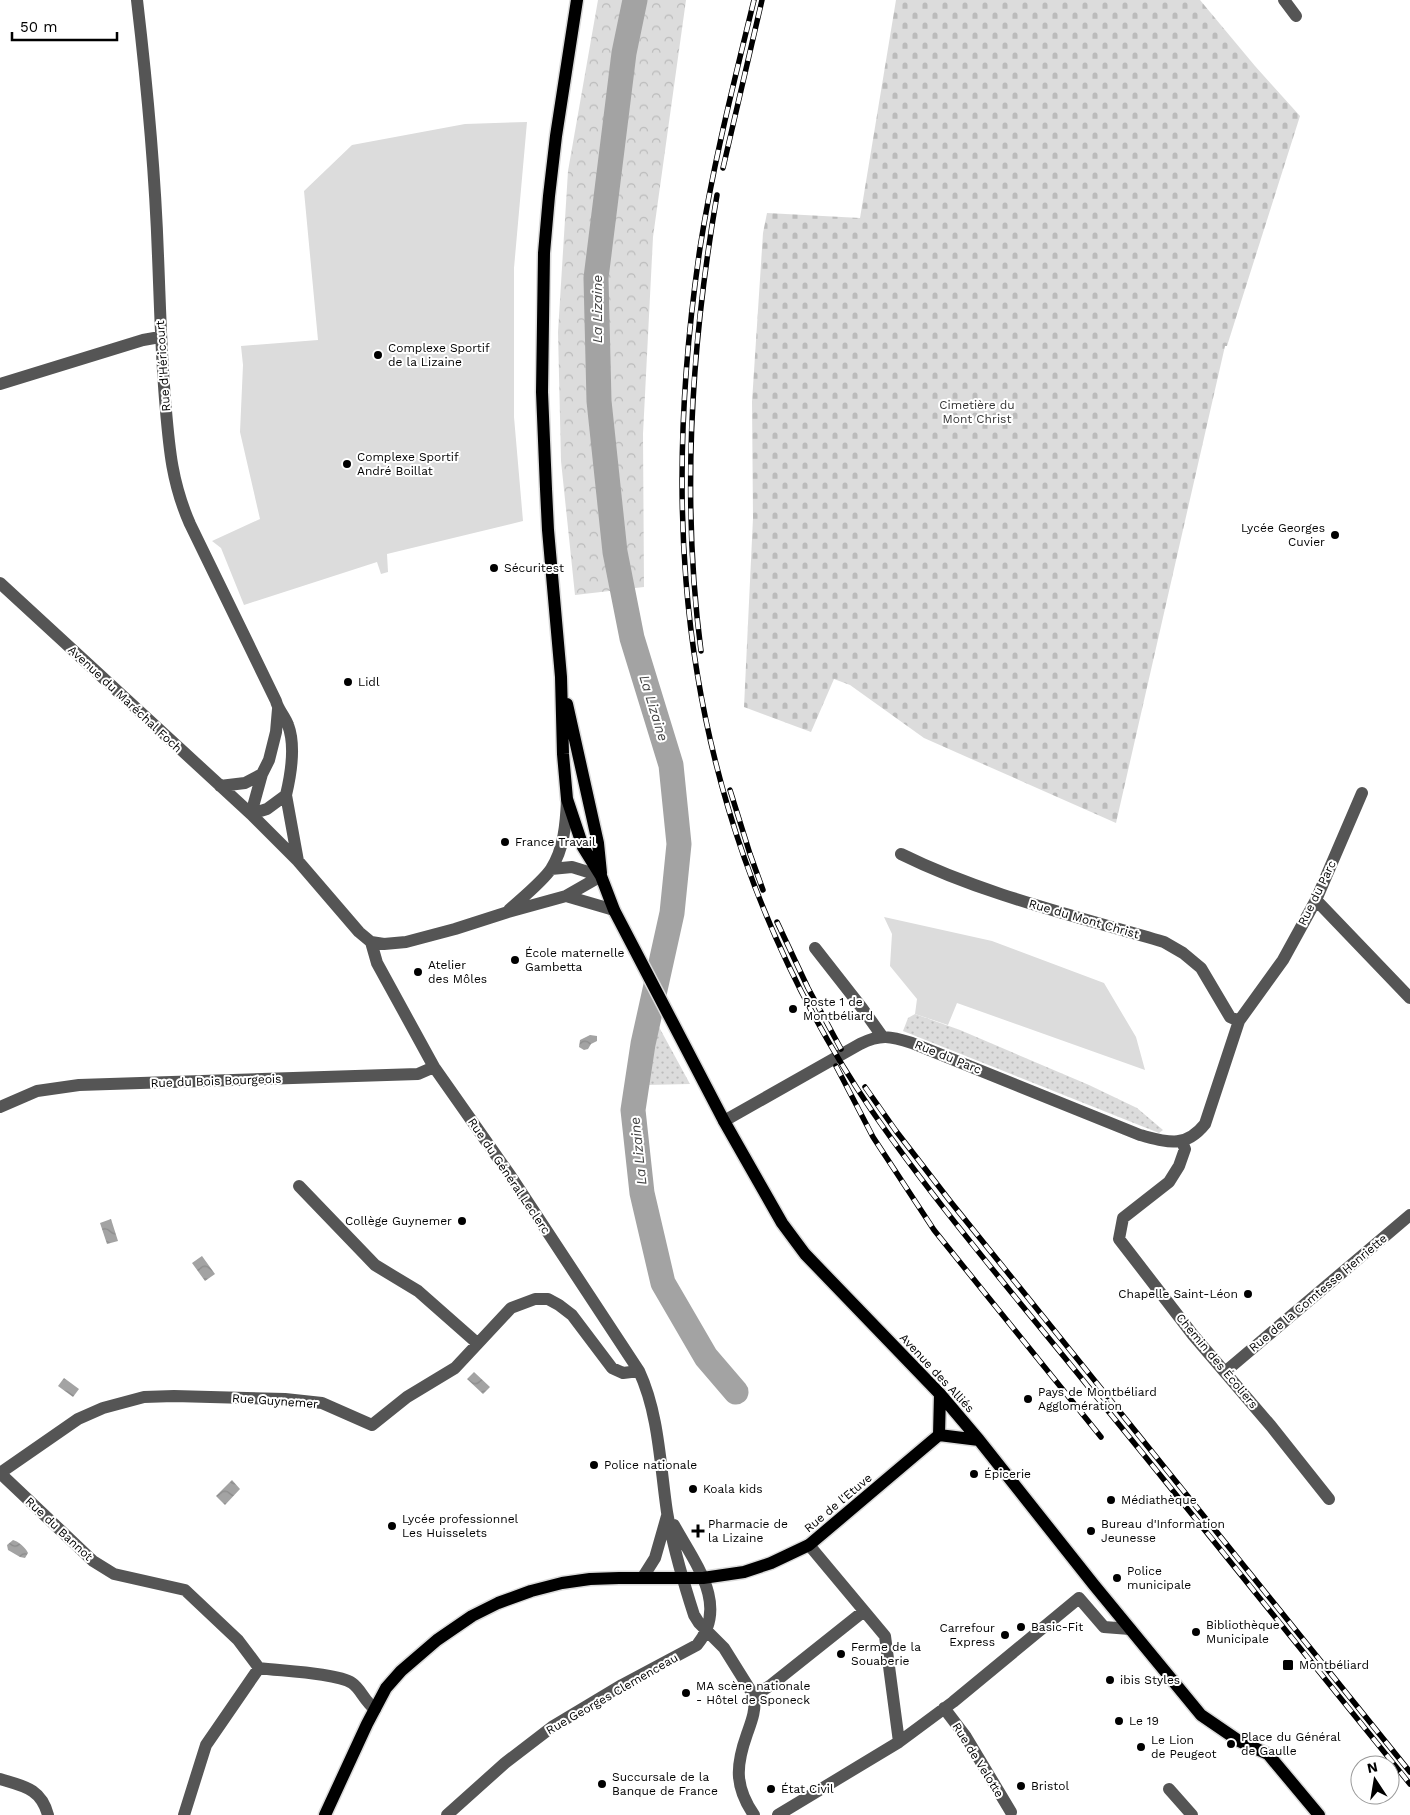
<svg xmlns="http://www.w3.org/2000/svg" width="1410" height="1815" font-family="'Work Sans',sans-serif">
	<style>
		.grass { fill: #dcdcdc }
		.forest { fill: url(#forest-crowns) }
		.cemetery { fill: url(#cemetery-stones) }
		.garden { fill: url(#garden-dots) }
		.water { fill: url(#water-waves) }
		.lines { fill: none; stroke-linecap: round; stroke-linejoin: round }
		.river { stroke: #a3a3a3; stroke-width: 25 }
		.major-casing { stroke: #dbdbdb; stroke-width: 15 }
		.minor { stroke: #555; stroke-width: 12 }
		.major { stroke: #000; stroke-width: 12 }
		.rail-casing { stroke: #000; stroke-width: 5.5 }
		.rail { stroke: #fff; stroke-width: 4; stroke-dasharray: 11; stroke-linecap: butt }
		.poi-dot { fill: #000; stroke: #fff; stroke-width: 2 }
		.labels { text-anchor: middle; stroke-width: 4; stroke-linejoin: round; paint-order: stroke }
		.poi-label { font-size: 12px; fill: #000; stroke: #fff; text-anchor: start }
		.street-label { font-size: 12px; fill: #000; stroke: #fff }
		.park-label { font-size: 12px; fill: #333; stroke: #fff }
		.water-label { font-size: 14px; font-style: italic; fill: #444; stroke: #fff }
	</style>
	<defs>
		<pattern id="forest-crowns" width="20" height="18" patternUnits="userSpaceOnUse" patternTransform="scale(1.25)"><rect width="20" height="18" fill="#dcdcdc"/><path d="M2 6a3 3 0 1 1 6 0M12 15a3 3 0 1 1 6 0" fill="none" stroke="#bbb"/></pattern>
		<pattern id="cemetery-stones" width="16" height="16" patternUnits="userSpaceOnUse" patternTransform="scale(1.25)"><rect width="16" height="16" fill="#dcdcdc"/><path d="M2 7V4a2 2 0 0 1 4 0v3zM10 15v-3a2 2 0 0 1 4 0v3z" fill="#bbb"/></pattern>
		<pattern id="garden-dots" width="8" height="8" patternUnits="userSpaceOnUse" patternTransform="scale(1.25)"><rect width="8" height="8" fill="#dcdcdc"/><path d="M2 2h.1M6 6h.1" fill="none" stroke="#bbb" stroke-width="1.8" stroke-linecap="round"/></pattern>
		<pattern id="water-waves" width="16" height="10" patternUnits="userSpaceOnUse" patternTransform="scale(1.25)"><rect width="16" height="10" fill="#a3a3a3"/><path d="M0 5q4-4 8 0t8 0" fill="none" stroke="#8b8b8b"/></pattern>
	</defs>
	<rect width="100%" height="100%" fill="#fff"/>
	<!-- grass -->
	<path class="grass" d="M 527,122 L 514,268 L 514,417 L 523,521 L 387,554 L 388,572 L 381,574 L 377,562 L 244,605 L 221,548 L 212,541 L 260,519 L 240,432 L 243,365 L 241,346 L 318,340 L 304,191 L 352,145 L 465,124 Z
		M 884,917 L 992,941 L 1104,983 L 1136,1037 L 1145,1070 L 957,1003 L 948,1025 L 915,1014 L 917,999 L 890,966 L 892,934 Z"/>
	<!-- forest -->
	<path class="forest" d="M 598,0 L 686,0 L 653,237 L 643,434 L 644,587 L 575,595 L 561,461 L 558,332 L 568,171 Z"/>
	<!-- cemetery -->
	<path class="cemetery" d="M 896,0 L 1200,0 L 1255,66 L 1300,116 L 1227,346 L 1225,346 L 1116,823 L 924,738 L 850,685 L 834,679 L 811,732 L 744,707 L 753,518 L 752,402 L 763,233 L 767,213 L 860,218 Z"/>
	<!-- garden -->
	<path class="garden" d="M 915,1014 L 960,1030 L 1089,1085 L 1137,1108 L 1163,1130 L 1159,1133 L 903,1031 L 908,1018 Z
		M 659,1027 L 690,1084 L 647,1085 C 649,1065 652,1046 659,1027 Z"/>
	<!-- water -->
	<path class="water" d="M 590,1035 L 597,1036 L 597,1041 L 591,1044 L 588,1049 L 584,1050 L 579,1047 L 580,1040 Z
		M 111,1219 L 118,1241 L 107,1244 L 100,1223 Z
		M 202,1256 L 215,1274 L 205,1281 L 192,1263 Z
		M 474,1372 L 490,1387 L 483,1394 L 467,1379 Z
		M 64,1378 L 79,1389 L 73,1397 L 58,1386 Z
		M 232,1480 L 240,1489 L 225,1505 L 216,1496 Z
		M 13,1540 C 18,1541 26,1548 28,1553 L 25,1558 L 20,1557 L 8,1550 L 7,1545 Z"/>
	<g class="lines">
		<!-- river -->
		<path class="river" d="M 635,0 L 624,53 L 596,278 L 599,401 L 615,552 L 632,638 L 671,765 L 679,844 L 672,913 L 643,1044 L 633,1110 L 642,1193 L 663,1283 L 706,1357 L 736,1392"/>
		<!-- major casing -->
		<g class="major-casing">
			<path id="major" d="M 577,0 L 556,136 L 549,196 L 544,253 L 542,392 L 546,489 L 548,530 L 561,677 L 563,754 L 567,799 L 583,847 L 601,876 L 614,910 L 724,1121 L 782,1223 L 805,1254 L 940,1394 L 979,1440 L 1094,1585 L 1201,1715 L 1239,1741 L 1268,1754 L 1319,1815
				M 567,704 L 598,843 L 601,873
				M 939,1435 L 940,1394
				M 325,1815 L 367,1724 L 386,1688 L 401,1671 L 437,1640 L 472,1616 L 498,1603 L 531,1591 L 562,1583 L 590,1579 L 619,1578 L 703,1578 L 744,1572 L 771,1563 L 809,1545 L 939,1435 L 979,1440"/>
		</g>
		<!-- minor -->
		<path class="minor" d="M 137,0 C 147,85 155,170 158,256 C 160,304 161,351 165,399 C 169,446 171,481 190,524 L 276,701 C 278,710 285,716 288,725 C 296,746 291,774 286,795 L 267,809 L 251,814
			M 1284,0 L 1296,16
			M 0,384 L 143,340 L 160,337
			M 0,583 L 251,814 L 298,861 L 359,932 L 371,942 L 377,963 L 434,1067 L 512,1178 L 639,1371 C 659,1414 660,1465 667,1512 C 673,1547 683,1581 694,1615 L 699,1623 L 724,1648 L 754,1696 C 756,1710 752,1720 747,1734 C 736,1765 734,1786 754,1815
			M 220,786 L 245,783 L 262,774
			M 286,795 L 298,861
			M 251,814 L 262,774 L 269,760 L 276,732 L 278,709
			M 901,854 C 984,895 1076,916 1164,942 L 1183,953 L 1201,968 L 1230,1017 L 1239,1021
			M 551,869 L 572,867 L 601,876
			M 566,896 L 614,910
			M 1316,900 L 1410,998
			M 509,910 C 521,899 543,881 551,869 C 564,849 566,823 567,800
			M 371,942 L 384,944 L 406,942 L 455,929 L 508,912 L 566,896 L 601,876
			M 815,948 L 862,1008 L 882,1036
			M 0,1107 L 37,1091 L 79,1085 L 418,1074 L 434,1067
			M 724,1121 L 860,1044 C 881,1034 890,1036 912,1043 L 1140,1135 C 1167,1142 1185,1149 1205,1124 L 1239,1021 L 1283,960 L 1316,900 L 1362,793
			M 1182,1142 L 1185,1149 L 1179,1166 L 1169,1182 L 1123,1218 L 1119,1239 L 1193,1335 L 1271,1426 L 1329,1499
			M 299,1186 L 375,1265 L 418,1291 L 477,1343
			M 1226,1371 L 1410,1215
			M 0,1473 L 78,1419 L 103,1408 L 144,1397 L 174,1396 L 285,1399 L 322,1403 L 372,1425 L 407,1397 L 455,1368 L 511,1308 L 535,1299 L 548,1299 L 559,1305 L 572,1315 L 612,1368 L 623,1373 L 639,1371
			M 0,1473 L 93,1561 L 114,1574 L 185,1590 L 238,1640 L 259,1668 C 280,1671 337,1673 352,1683 C 361,1689 364,1701 375,1709
			M 809,1545 L 885,1636 L 899,1742
			M 643,1577 L 655,1558 L 667,1516
			M 754,1696 L 771,1685 L 864,1611
			M 944,1708 L 966,1737 L 1011,1812
			M 0,1779 C 23,1786 41,1788 48,1815
			M 1169,1789 L 1192,1815
			M 184,1815 L 206,1745 L 259,1668
			M 447,1815 L 505,1763 L 552,1727 L 622,1685 L 697,1645 C 730,1605 694,1562 674,1525
			M 778,1815 L 899,1742 L 953,1702 L 1079,1598 L 1104,1627 L 1130,1629"/>
		<!-- major -->
		<use href="#major" class="major"/>
		<!-- rail casing -->
		<g class="rail-casing">
			<path id="rail" d="M 754,0 C 734,82 713,164 700,248 C 684,357 677,470 686,581 C 701,771 765,954 872,1111 C 939,1208 1017,1298 1091,1390 C 1198,1521 1304,1653 1410,1784
				M 723,168 L 762,0
				M 701,651 C 681,498 691,346 717,195
				M 730,790 L 750,854 L 763,890
				M 777,922 L 808,988 L 841,1049
				M 836,1066 L 873,1137 L 934,1230 L 1101,1437
				M 865,1087 L 896,1131 L 950,1201 L 1410,1772"/>
		</g>
		<!-- rail -->
		<use href="#rail" class="rail"/>
	</g>
	<!-- markers -->
	<g class="poi-dot">
		<circle cx="378" cy="355" r="5"/>
		<circle cx="347" cy="464" r="5"/>
		<circle cx="1335" cy="535" r="5"/>
		<circle cx="494" cy="568" r="5"/>
		<circle cx="348" cy="682" r="5"/>
		<circle cx="505" cy="842" r="5"/>
		<circle cx="515" cy="960" r="5"/>
		<circle cx="418" cy="972" r="5"/>
		<circle cx="793" cy="1009" r="5"/>
		<circle cx="462" cy="1221" r="5"/>
		<circle cx="1248" cy="1294" r="5"/>
		<circle cx="1028" cy="1399" r="5"/>
		<circle cx="594" cy="1465" r="5"/>
		<circle cx="974" cy="1474" r="5"/>
		<circle cx="693" cy="1489" r="5"/>
		<circle cx="1111" cy="1500" r="5"/>
		<circle cx="392" cy="1526" r="5"/>
		<path d="M695.5 1523.5h5v5h5v5h-5v5h-5v-5h-5v-5h5z"/>
		<circle cx="1091" cy="1531" r="5"/>
		<circle cx="1117" cy="1578" r="5"/>
		<circle cx="1021" cy="1627" r="5"/>
		<circle cx="1196" cy="1632" r="5"/>
		<circle cx="1005" cy="1635" r="5"/>
		<circle cx="841" cy="1654" r="5"/>
		<rect x="1282" y="1659" width="12" height="12" rx="2.5"/>
		<circle cx="1110" cy="1680" r="5"/>
		<circle cx="686" cy="1693" r="5"/>
		<circle cx="1119" cy="1721" r="5"/>
		<circle cx="1231" cy="1744" r="5"/>
		<circle cx="1141" cy="1747" r="5"/>
		<circle cx="602" cy="1784" r="5"/>
		<circle cx="1021" cy="1786" r="5"/>
		<circle cx="771" cy="1789" r="5"/>
	</g>
	<g class="labels">
		<!-- poi labels -->
		<g class="poi-label">
			<text x="388" y="352">Complexe Sportif<tspan x="388" dy="14">de la Lizaine</tspan></text>
			<text x="357" y="461">Complexe Sportif<tspan x="357" dy="14">André Boillat</tspan></text>
			<text x="1325" y="532" text-anchor="end">Lycée Georges<tspan x="1325" dy="14">Cuvier</tspan></text>
			<text x="504" y="572">Sécuritest</text>
			<text x="358" y="686">Lidl</text>
			<text x="515" y="846">France Travail</text>
			<text x="525" y="957">École maternelle<tspan x="525" dy="14">Gambetta</tspan></text>
			<text x="428" y="969">Atelier<tspan x="428" dy="14">des Môles</tspan></text>
			<text x="803" y="1006">Poste 1 de<tspan x="803" dy="14">Montbéliard</tspan></text>
			<text x="452" y="1225" text-anchor="end">Collège Guynemer</text>
			<text x="1238" y="1298" text-anchor="end">Chapelle Saint-Léon</text>
			<text x="1038" y="1396">Pays de Montbéliard<tspan x="1038" dy="14">Agglomération</tspan></text>
			<text x="604" y="1469">Police nationale</text>
			<text x="984" y="1478">Épicerie</text>
			<text x="703" y="1493">Koala kids</text>
			<text x="1121" y="1504">Médiathèque</text>
			<text x="402" y="1523">Lycée professionnel<tspan x="402" dy="14">Les Huisselets</tspan></text>
			<text x="708" y="1528">Pharmacie de<tspan x="708" dy="14">la Lizaine</tspan></text>
			<text x="1101" y="1528">Bureau d'Information<tspan x="1101" dy="14">Jeunesse</tspan></text>
			<text x="1127" y="1575">Police<tspan x="1127" dy="14">municipale</tspan></text>
			<text x="1206" y="1629">Bibliothèque<tspan x="1206" dy="14">Municipale</tspan></text>
			<text x="1031" y="1631">Basic-Fit</text>
			<text x="995" y="1632" text-anchor="end">Carrefour<tspan x="995" dy="14">Express</tspan></text>
			<text x="851" y="1651">Ferme de la<tspan x="851" dy="14">Souaberie</tspan></text>
			<text x="1299" y="1669">Montbéliard</text>
			<text x="1120" y="1684">ibis Styles</text>
			<text x="696" y="1690">MA scène nationale<tspan x="696" dy="14">- Hôtel de Sponeck</tspan></text>
			<text x="1129" y="1725">Le 19</text>
			<text x="1241" y="1741">Place du Général<tspan x="1241" dy="14">de Gaulle</tspan></text>
			<text x="1151" y="1744">Le Lion<tspan x="1151" dy="14">de Peugeot</tspan></text>
			<text x="612" y="1781">Succursale de la<tspan x="612" dy="14">Banque de France</tspan></text>
			<text x="1031" y="1790">Bristol</text>
			<text x="781" y="1793">État Civil</text>
		</g>
		<!-- street labels -->
		<g class="street-label">
			<text transform="translate(163 366) rotate(-94)" y="4">Rue d'Héricourt</text>
			<text transform="translate(125 699) rotate(43)" y="4">Avenue du Maréchal Foch</text>
			<text transform="translate(1317 893) rotate(-64)" y="4">Rue du Parc</text>
			<text transform="translate(1084 919) rotate(16)" y="4">Rue du Mont Christ</text>
			<text transform="translate(948 1057) rotate(22)" y="4">Rue du Parc</text>
			<text transform="translate(216 1081) rotate(-2)" y="4">Rue du Bois Bourgeois</text>
			<text transform="translate(509 1176) rotate(56)" y="4">Rue du Général Leclerc</text>
			<text transform="translate(1318 1293) rotate(-40)" y="4">Rue de la Comtesse Henriette</text>
			<text transform="translate(1217 1361) rotate(50)" y="4">Chemin des Écoliers</text>
			<text transform="translate(937 1373) rotate(47)" y="4">Avenue des Alliés</text>
			<text transform="translate(275 1401) rotate(4)" y="4">Rue Guynemer</text>
			<text transform="translate(838 1503) rotate(-40)" y="4">Rue de l'Etuve</text>
			<text transform="translate(59 1529) rotate(43)" y="4">Rue du Bannot</text>
			<text transform="translate(612 1694) rotate(-30)" y="4">Rue Georges Clemenceau</text>
			<text transform="translate(978 1760) rotate(58)" y="4">Rue de Velotte</text>
		</g>
		<!-- park labels -->
		<g class="park-label">
			<text x="977" y="409">Cimetière du<tspan x="977" dy="14">Mont Christ</tspan></text>
		</g>
		<!-- water labels -->
		<g class="water-label">
			<text transform="translate(597 309) rotate(-90)" y="5">La Lizaine</text>
			<text transform="translate(654 708) rotate(73)" y="5">La Lizaine</text>
			<text transform="translate(638 1151) rotate(-96)" y="5">La Lizaine</text>
		</g>
	</g>
	<!-- north arrow -->
	<g transform="translate(1375 1780) rotate(348)"><circle r="24" fill="#ffffff" stroke="#999999"/>
	<path d="M0-4L9 19L0 12L-9 19Z" fill="#000000"/>
	<text y="-8" font-size="14" font-weight="bold" text-anchor="middle" fill="#000000">N</text>
	</g>
	<!-- scale -->
	<path d="M12 32v8h105v-8" fill="none" stroke="#000000" stroke-width="2.5"/>
	<text x="20" y="32" font-size="15" fill="#000000" stroke="#ffffff" stroke-width="4" paint-order="stroke">50 m</text>
</svg>
